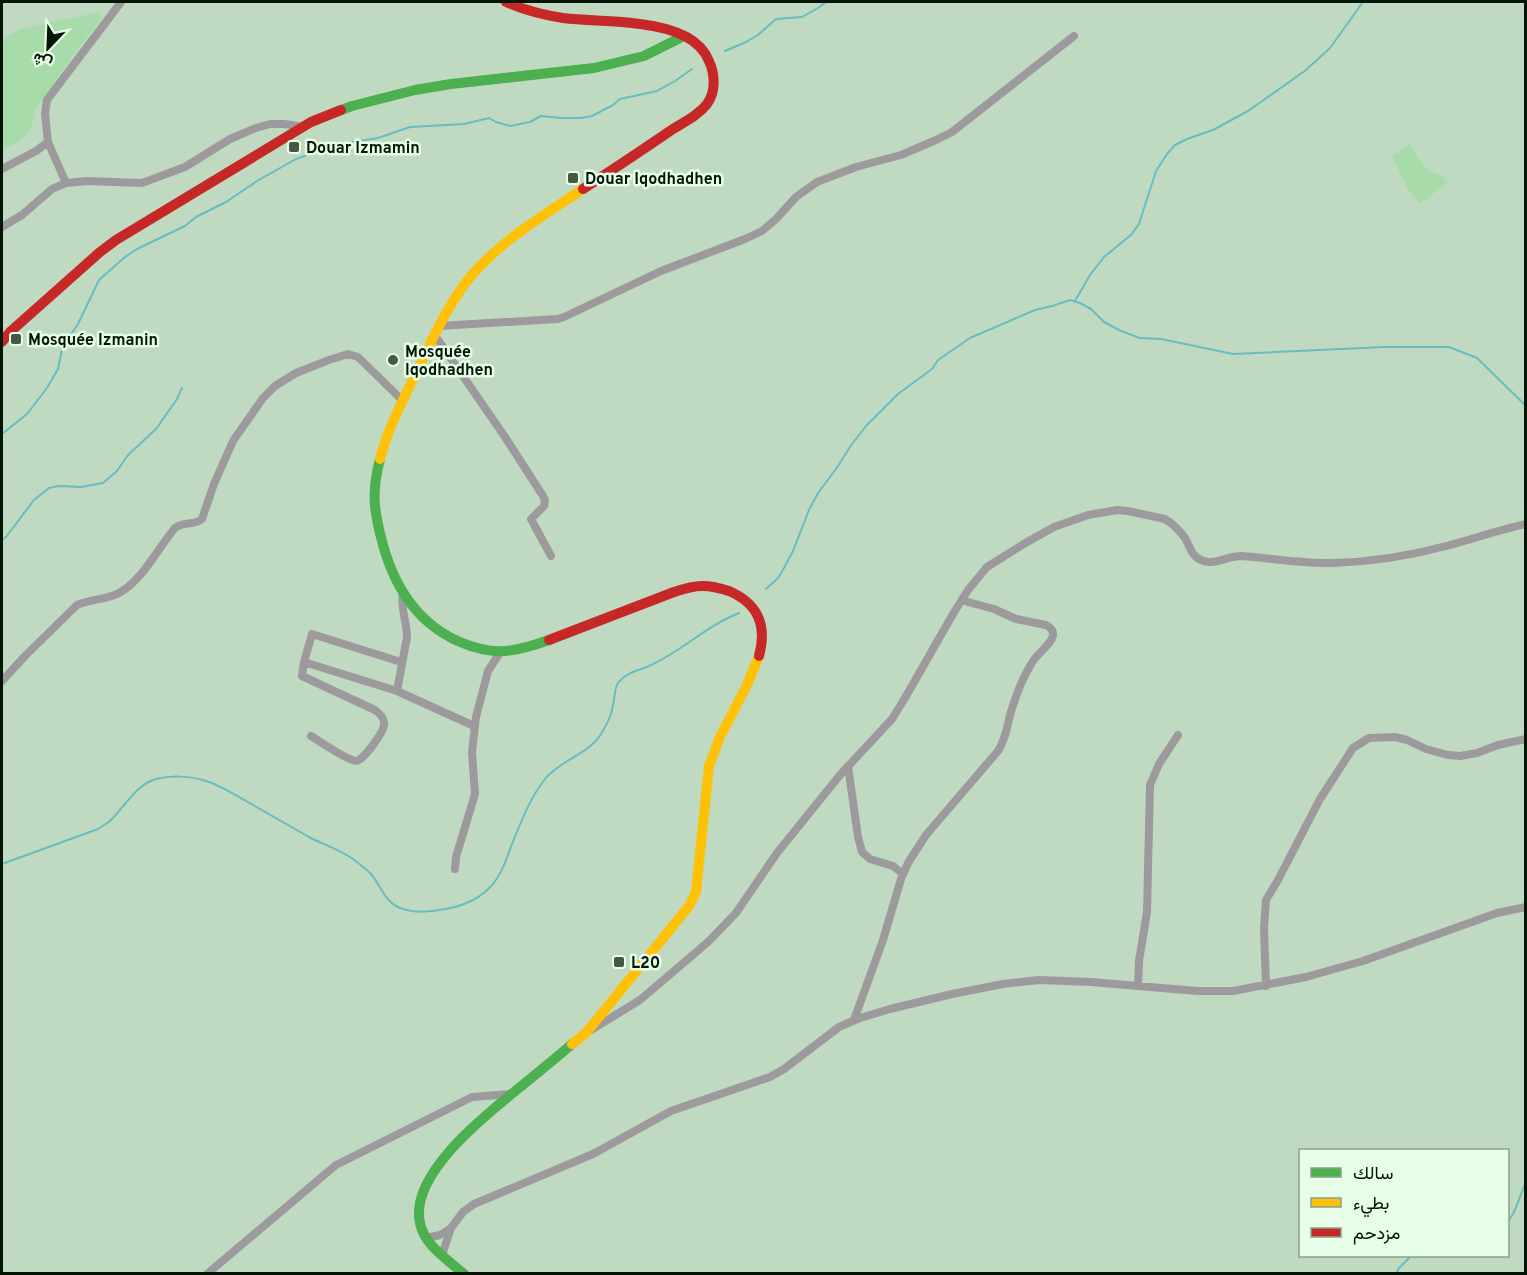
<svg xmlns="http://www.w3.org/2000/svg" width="1527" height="1275" font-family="Overpass,Vazirmatn,sans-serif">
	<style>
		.green { fill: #a7dcaa }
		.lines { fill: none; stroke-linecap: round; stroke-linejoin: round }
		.stream { stroke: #67bdbf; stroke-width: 2 }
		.street { stroke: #9c9a9c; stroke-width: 8 }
		.fast { stroke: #4caf50; stroke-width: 10 }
		.slow { stroke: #ffc107; stroke-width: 10 }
		.jam { stroke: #c62828; stroke-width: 10 }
		.poi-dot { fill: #465947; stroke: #e6fee7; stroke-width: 2 }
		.labels { text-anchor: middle; stroke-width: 5; stroke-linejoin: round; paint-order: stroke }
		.poi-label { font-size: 16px; font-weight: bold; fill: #041405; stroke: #e6fee7; text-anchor: start }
	</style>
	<rect width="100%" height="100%" fill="#c0dac1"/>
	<!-- green -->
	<path class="green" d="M 99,12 L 103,17 L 76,51 L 36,109 L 32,125 L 27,134 L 18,143 L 2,149 L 2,38 L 21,29 Z
		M 1410,143 C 1415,152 1419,162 1427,169 C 1435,176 1439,171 1448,182 L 1420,204 L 1407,188 L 1392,156 Z"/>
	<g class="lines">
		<!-- stream -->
		<path class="stream" d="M 725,51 L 746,42 L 758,35 L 776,19 L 802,17 L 818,8 L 826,2
			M 1075,301 L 1090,275 L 1104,257 L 1131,235 L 1139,224 L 1156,171 L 1167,154 L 1175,145 L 1187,139 L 1213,130 L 1248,111 L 1306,70 L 1330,48 L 1363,2
			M 2,434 L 27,414 L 47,388 L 58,369 L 64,340 L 72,333 L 78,324 L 99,280 L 125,257 L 137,249 L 185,226 L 196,217 L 226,202 L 257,181 L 296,159 L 335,145 L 378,138 L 410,127 L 464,124 L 489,118 L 496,122 L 510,126 L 530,122 L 541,116 L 561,118 L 581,118 L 592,116 L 613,105 L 620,99 L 657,91 L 675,81 L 692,69
			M 2,540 L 6,537 L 34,500 L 49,488 L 59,486 L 81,487 L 103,483 L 117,471 L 128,455 L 156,429 L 177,399 L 182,388
			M 766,589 L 778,578 L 784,568 L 793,551 L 809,510 L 818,493 L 836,469 L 852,444 L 867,425 L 898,394 L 932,369 L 938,360 L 970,338 L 1035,310 L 1052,306 L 1070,300 L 1080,303 L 1091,309 L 1104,322 L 1121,331 L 1140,338 L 1161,339 L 1233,354 L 1384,347 L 1449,347 L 1477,358 L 1526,406
			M 2,864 L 98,829 C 102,826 106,824 110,821 C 125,807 135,785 156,779 C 171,775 191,776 206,781 C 220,785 233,794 246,801 C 267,813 288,825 309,837 C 326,846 342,850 357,862 C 362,866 367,870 371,874 C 381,886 385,902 400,908 C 413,913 431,912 445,909 C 463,906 480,899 492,885 C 502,874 507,857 512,844 C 521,822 530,798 545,779 C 560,760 589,754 601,734 C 606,726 612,714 613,705 C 615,698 614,689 618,683 C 626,672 638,671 649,666 C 681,652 706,626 739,613
			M 1508,1221 C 1517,1212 1519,1195 1526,1183
			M 1396,1274 L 1399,1268 L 1411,1256"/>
		<!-- street -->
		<path class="street" d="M 48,142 L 66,183
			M 2,169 L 36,151 L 48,142 L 45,114 L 47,100 L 121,2
			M 2,227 L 22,215 L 52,189 L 66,183 L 87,181 L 142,183 L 185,167 L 230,139 L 256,128 L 270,124 L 284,124 L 304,127
			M 439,326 L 558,319 L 564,317 L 661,271 L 745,239 L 762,231 L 776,219 L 796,197 L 817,182 L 856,167 L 901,155 L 936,140 L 952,132 L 1074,36
			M 434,334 L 505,437 L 543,496 L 545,500 L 544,506 L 531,519 L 551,556
			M 403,593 C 400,610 407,621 407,637 L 397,691 L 474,726
			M 304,662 L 397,691
			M 2,681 L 25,656 L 77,605 C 91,599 106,600 119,593 C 142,581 158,548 175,528 C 183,521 194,526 202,519 L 214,484 L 233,441 L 263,398 L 275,386 L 296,373 L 329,360 L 348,354 L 358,357 L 402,400
			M 311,736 C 319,741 348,761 356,761 C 363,761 383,733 384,725 C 385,718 380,714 375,710 L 302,676 L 304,662 L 312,634 L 401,662
			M 848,766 L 858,837 L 862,852 L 870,859 L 893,866 L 903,874
			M 455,869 L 456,857 L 475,794 L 472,752 L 476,717 L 488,671 L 501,651
			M 1138,986 L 1139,961 L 1147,912 L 1150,785 L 1159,764 L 1178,735
			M 1266,986 L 1264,929 L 1266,900 L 1278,880 L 1320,799 L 1353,748 L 1369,738 L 1395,737 L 1407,740 L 1426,749 L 1448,755 L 1460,756 L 1477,753 L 1498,745 L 1526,739
			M 854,1020 L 883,940 L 901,879 L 908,863 L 926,835 L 998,751 C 1005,740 1007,728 1010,715 C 1015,698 1021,681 1030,666 C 1032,662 1035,658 1038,655 C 1045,647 1063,634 1046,625 L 1016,619 L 994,609 L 968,602 L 962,599
			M 591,1030 L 640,1000 L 708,942 L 736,913 L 777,853 L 840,775 L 892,719 L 905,698 L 953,614 L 968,590 L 987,567 L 1027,542 L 1054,527 L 1088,515 L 1117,510 L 1128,511 L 1165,519 C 1173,524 1180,531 1185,538 C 1190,546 1191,556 1201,560 C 1214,566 1227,556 1241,556 C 1272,558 1301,564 1332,563 C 1370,562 1409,556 1446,546 C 1473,539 1499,530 1526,524
			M 451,1228 L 463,1212 L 474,1204 L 593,1154 L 671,1111 L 770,1077 L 784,1069 L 839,1027 L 860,1018 L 890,1009 L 952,994 L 1003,984 L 1039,980 L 1091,982 L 1197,991 L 1233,991 L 1306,977 L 1363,961 L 1497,913 L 1526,907
			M 426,1238 L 440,1235 L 451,1228 L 442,1255
			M 207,1274 L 336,1165 L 472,1097 L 511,1094"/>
		<!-- fast -->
		<path class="fast" d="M 341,110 L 352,106 L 415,90 L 451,84 L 594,68 L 644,56 L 684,36
			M 380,459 C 371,493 374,512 383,545 C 395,588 418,624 460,642 C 474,648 489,652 505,651 C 520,650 535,645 549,640
			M 464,1274 C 448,1260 424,1245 420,1223 C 409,1174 486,1115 519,1088 C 537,1073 555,1059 572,1044"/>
		<!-- slow -->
		<path class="slow" d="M 380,459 C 388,428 403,400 417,371 C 433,338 448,304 471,276 C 502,240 544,215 583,189
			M 572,1044 L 586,1033 L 689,906 L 696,892 L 709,766 L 720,737 L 747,685 L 759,656"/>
		<!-- jam -->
		<path class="jam" d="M 506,2 C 524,10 543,15 563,18 C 588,21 614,20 640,24 C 665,27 699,35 709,61 C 715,74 716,92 707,104 C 698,116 682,123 670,131 C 641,151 612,170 583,189
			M 2,342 L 10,332 L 100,252 L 116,240 L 311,122 L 341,110
			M 549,640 L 674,592 C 683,589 692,586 702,586 C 711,586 720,588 729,591 C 759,604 767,626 759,656"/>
	</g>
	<!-- markers -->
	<g class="poi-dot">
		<rect x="288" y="141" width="12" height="12" rx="3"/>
		<rect x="567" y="172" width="12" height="12" rx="3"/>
		<rect x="10" y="333" width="12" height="12" rx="3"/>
		<circle cx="393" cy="360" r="6"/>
		<rect x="613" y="956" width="12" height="12" rx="3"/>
	</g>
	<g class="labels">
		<!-- poi labels -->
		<g class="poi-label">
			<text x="306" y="153">Douar Izmamin</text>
			<text x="585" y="184">Douar Iqodhadhen</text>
			<text x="28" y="345">Mosquée Izmanin</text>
			<text x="405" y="357">Mosquée<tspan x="405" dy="18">Iqodhadhen</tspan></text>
			<text x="631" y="968">L20</text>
		</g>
	</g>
	<!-- border -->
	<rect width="1527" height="1275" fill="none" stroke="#041405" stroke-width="6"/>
	<!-- legend -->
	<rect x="1299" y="1149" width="210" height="108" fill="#e6fee7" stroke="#8ca08d" stroke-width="1.5"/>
	<rect x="1311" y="1168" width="30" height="9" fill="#4caf50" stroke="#8ca08d" stroke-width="1.5"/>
	<text x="1353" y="1179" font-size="18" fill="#041405">سالك</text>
	<rect x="1311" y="1198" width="30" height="9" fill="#ffc107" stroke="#8ca08d" stroke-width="1.5"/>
	<text x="1353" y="1209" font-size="18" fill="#041405">بطيء</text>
	<rect x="1311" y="1228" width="30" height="9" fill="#c62828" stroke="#8ca08d" stroke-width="1.5"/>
	<text x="1353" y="1239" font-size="18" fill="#041405">مزدحم</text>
	<!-- north arrow -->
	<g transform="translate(48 48) rotate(203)" stroke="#e6fee7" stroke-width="4.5" paint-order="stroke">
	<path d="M0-4.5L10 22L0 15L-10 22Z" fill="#041405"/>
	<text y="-9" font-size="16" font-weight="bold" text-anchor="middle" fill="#041405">ش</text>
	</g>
</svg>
